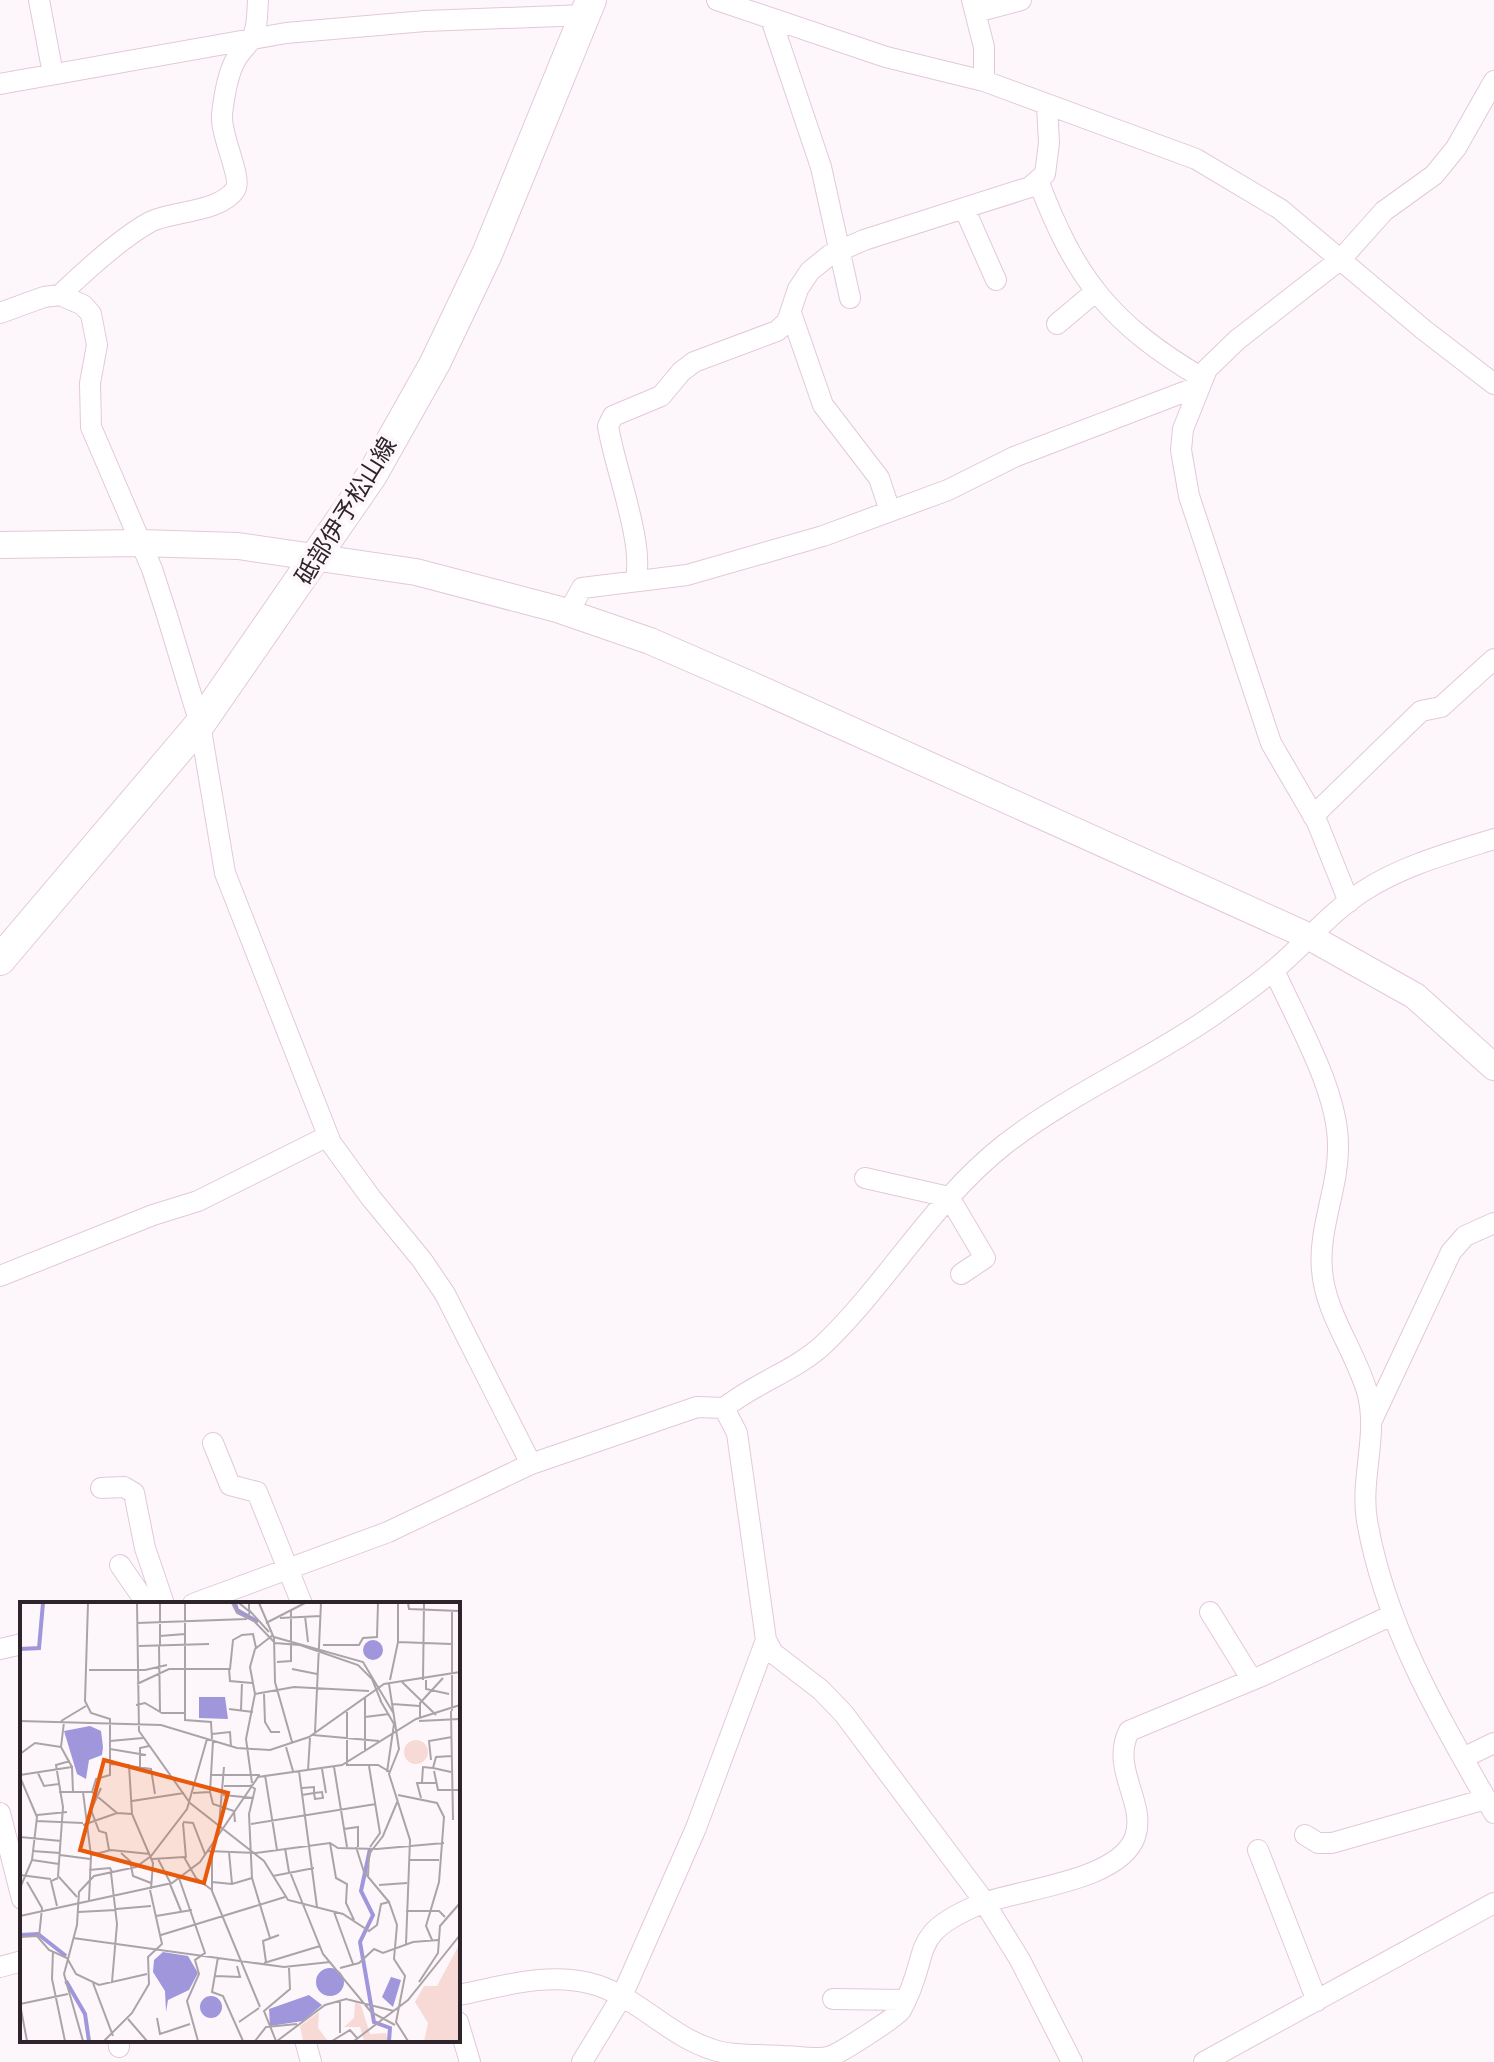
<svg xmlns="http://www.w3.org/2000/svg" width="1494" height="2062" font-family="'Noto Sans','Noto Sans JP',sans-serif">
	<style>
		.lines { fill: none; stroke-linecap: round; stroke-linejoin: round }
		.minor-casing { stroke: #e3c8da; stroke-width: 22 }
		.tertiary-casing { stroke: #e3c8da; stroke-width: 28 }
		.secondary-casing { stroke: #e3c8da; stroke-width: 32 }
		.minor { stroke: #fff; stroke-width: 20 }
		.tertiary { stroke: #fff; stroke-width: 26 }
		.secondary { stroke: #fff; stroke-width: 30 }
		.labels { text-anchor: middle; stroke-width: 8; stroke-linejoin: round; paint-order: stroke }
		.street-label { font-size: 24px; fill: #2e242b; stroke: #fdf7fb }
		.inset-river { fill: none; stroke: #a096dc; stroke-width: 4 }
		.inset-road { fill: none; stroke: #aaa3a8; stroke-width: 2 }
		.view { fill: #e8590c; fill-opacity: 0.15; stroke: #e8590c; stroke-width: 4 }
		.inset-edge { fill: none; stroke: #2e242b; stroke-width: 4 }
	</style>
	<rect width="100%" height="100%" fill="#fdf7fb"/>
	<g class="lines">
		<!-- minor casing -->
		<g class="minor-casing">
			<path id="minor" d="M 39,0 L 53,74
				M 717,0 L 886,57 L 984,81 L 1196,159 L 1280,209 L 1424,330 L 1494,384
				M 972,0 L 984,47 L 984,81
				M 976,12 L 1021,0
				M 771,19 L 821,167 L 850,298
				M 0,84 L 286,33 L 425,21 L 585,15
				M 1038,180 C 1075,279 1111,324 1202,378
				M 965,210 L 996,280
				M 60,295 C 84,272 121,238 150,222 C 172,211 220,212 235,190 C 243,178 220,136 222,114 C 224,97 227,76 235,61 C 239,53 245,48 250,41 C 258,30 257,14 258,0
				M 0,313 L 44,297 L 60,295 L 83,305 L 91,314 L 97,345 L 90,383 L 91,427 L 152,569 L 166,612 L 200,724 L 225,873 L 331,1143 L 371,1198 L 422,1260 L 445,1294 L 531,1464
				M 791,313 L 823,405 L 879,478 L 890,511
				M 1057,324 L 1095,292
				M 635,581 C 646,547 614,466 608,426 L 613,416 L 661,396 L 681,372 L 694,362 L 777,331 L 787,322 L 798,289 L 810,271 L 830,255 L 864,240 L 1030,187 L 1045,174 L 1049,143 L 1047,106
				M 568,613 L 582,588 L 687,575 L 823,536 L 948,490 L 1014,457 L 1197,387
				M 1313,816 L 1421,711 L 1441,707 L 1494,659
				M 1349,902 L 1317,822 L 1271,743 L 1189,496 L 1181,450 L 1183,429 L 1207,369 L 1237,340 L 1342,258 L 1384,211 L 1434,175 L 1456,148 L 1494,81
				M 1274,970 C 1296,1020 1338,1090 1338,1145 C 1339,1187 1318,1228 1322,1270 C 1325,1314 1357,1353 1368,1395 C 1378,1437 1360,1479 1367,1521 C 1386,1629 1440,1718 1494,1813
				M 865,1178 L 949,1197 L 985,1258 L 961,1274
				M 0,1276 L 153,1215 L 198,1201 L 328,1136
				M 724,1408 C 756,1382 796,1371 825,1343 C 889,1281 933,1201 1004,1145 C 1069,1094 1148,1061 1215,1014 C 1235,1000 1255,986 1274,970 C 1305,944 1330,912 1365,890 C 1404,865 1450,853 1494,839
				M 1372,1420 L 1451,1252 L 1465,1236 L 1494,1223
				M 213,1443 L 230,1485 L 257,1492 L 302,1604
				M 101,1488 L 124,1487 L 134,1493 L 145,1548 L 164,1604
				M 120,1565 L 147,1604
				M 193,1604 L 388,1532 L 531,1464 L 697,1407 L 724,1408 L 737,1433 L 766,1640 L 773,1653 L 821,1690 L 844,1714 L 981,1897 L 1020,1960 L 1072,2062
				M 1210,1612 L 1252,1680
				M 0,1649 L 22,1644
				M 1463,1758 L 1494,1743
				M 0,1813 L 22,1899
				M 1305,1835 L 1318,1843 L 1332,1843 L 1486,1799
				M 1258,1850 L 1317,2001
				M 0,1967 L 22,1961
				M 458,1995 C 501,1987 545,1972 589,1983 C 635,1994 667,2035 711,2049 C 733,2057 760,2054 783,2056 C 797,2056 818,2061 831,2056 C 840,2053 897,2017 901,2010 C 933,1952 905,1936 978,1905 C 1017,1889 1119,1882 1135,1837 C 1147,1803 1110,1769 1129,1731 L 1264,1675 L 1390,1616
				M 833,1999 L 904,2000
				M 458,2022 L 470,2062
				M 118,2040 L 119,2047
				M 305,2040 L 311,2062
				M 582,2062 L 622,1996 L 696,1828 L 766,1640
				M 1204,2062 L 1494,1903"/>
		</g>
		<!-- tertiary casing -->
		<g class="tertiary-casing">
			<path id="tertiary" d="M 0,545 L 140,543 L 238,546 L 416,572 L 557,609 L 650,641 L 749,684 L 1308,936 L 1415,996 L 1494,1067"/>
		</g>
		<!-- secondary casing -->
		<g class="secondary-casing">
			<path id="secondary" d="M 0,960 L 200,724 L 372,475 L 435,363 L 487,254 L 591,0"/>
		</g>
		<!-- minor -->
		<use href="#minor" class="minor"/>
		<!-- tertiary -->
		<use href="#tertiary" class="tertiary"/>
		<!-- secondary -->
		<use href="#secondary" class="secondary"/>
	</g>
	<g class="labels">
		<!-- street labels -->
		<g class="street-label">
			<text transform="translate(346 511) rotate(-58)" y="8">砥部伊予松山線</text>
		</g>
	</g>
	<!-- overview -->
	<g transform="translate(20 1602)">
		<rect width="440" height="440" fill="#fdf7fb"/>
		<path d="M384 150a12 12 0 1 1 24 0a12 12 0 1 1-24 0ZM 440,341 L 440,439 L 404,439 L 408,421 L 395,400 L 404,384 L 417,384 ZM 335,400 L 341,403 L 350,432 L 366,431 L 368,439 L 344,439 L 340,425 L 324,425 L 334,416 ZM 299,410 L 298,426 L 308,439 L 283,439 L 280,424 Z" fill="#f7dad6"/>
		<path d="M343 48a10 10 0 1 1 20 0a10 10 0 1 1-20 0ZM 179,95 L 205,95 L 208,117 L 179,116 ZM 70,124 L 81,129 L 83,145 L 82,153 L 69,158 L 66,177 L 57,172 L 44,129 ZM 143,350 L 168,354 L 178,371 L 169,388 L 148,398 L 146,410 L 145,389 L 133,370 L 134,358 ZM296 380a14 14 0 1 1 28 0a14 14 0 1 1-28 0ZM 371,375 L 381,378 L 373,405 L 362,395 ZM 289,393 L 302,403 L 283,419 L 250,424 L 249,407 ZM180 405a11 11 0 1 1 22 0a11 11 0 1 1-22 0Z" fill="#a096dc"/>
		<path class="inset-river" d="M 215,1 L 217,8 L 238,20M 0,47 L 19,46 L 23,1M 350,247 L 341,289 L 353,313 L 340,340 L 354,420 L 370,426 L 369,439M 0,333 L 18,332 L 46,354M 46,379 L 65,412 L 69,439"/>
		<path class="inset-road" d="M 117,1 L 119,129 L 170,201 L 244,259 L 268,298 L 323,312 L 349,329 L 357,323 L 361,302 L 369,300 L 377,323 L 374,357 L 385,374 L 376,420 L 388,439M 165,1 L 165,118 L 191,120 L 192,137M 212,1 L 217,11 L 234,19 L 255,41 L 280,43 L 338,63 L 352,77 L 361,99M 229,1 L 229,8 L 249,30M 239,1 L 254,36 L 255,80 L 272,140M 388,1 L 389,7 L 440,9M 285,14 L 288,40M 260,16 L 301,14M 117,21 L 226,17 L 230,10 L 219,1M 246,21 L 285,1M 140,34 L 165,32M 254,35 L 343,60 L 374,112M 378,40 L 431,42M 303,43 L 339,43 L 343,36 L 357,35 L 358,1M 119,44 L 189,42M 139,44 L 140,110M 140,44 L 140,1M 257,60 L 271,59 L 271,8M 209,67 L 210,79 L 232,81M 272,67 L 297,72M 69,68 L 125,68 L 147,63M 370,78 L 378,40 L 378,1M 403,78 L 404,1M 406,78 L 406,87 L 429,92M 382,80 L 416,113M 117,82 L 149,67 L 210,67 L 213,38 L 222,33 L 233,32 L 236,46M 369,82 L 379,147 L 369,172 L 390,238 L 386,342M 235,92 L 274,85 L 349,89M 244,92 L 245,120 L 251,130 L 260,130M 360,98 L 374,122 L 367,170M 372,102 L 400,104M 116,103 L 125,101 L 142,111 L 165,111M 209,107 L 233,110M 221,108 L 222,80M 431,109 L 433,218M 432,109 L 432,8M 327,110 L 327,163 L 358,163 L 370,170M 345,115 L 369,112M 400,116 L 400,101 L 423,76M 0,119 L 141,123 L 217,146 L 250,148 L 289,135 L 364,82 L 440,70M 41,119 L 66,104M 399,119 L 440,117M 44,120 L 41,145 L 52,165M 295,130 L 301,1M 192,132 L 210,130 L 211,145M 293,133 L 359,139M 90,139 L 123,136M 266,145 L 273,169M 90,147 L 126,153M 345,149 L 345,96M 0,152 L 15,141 L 41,145M 411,158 L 409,139 L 432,135M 50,159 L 36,163 L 43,205 L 38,274 L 57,295M 90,162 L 109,163 L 112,212 L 133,261 L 131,287M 109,164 L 131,167 L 135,192M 349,164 L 360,231 L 350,245M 120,165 L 120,146 L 129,144M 314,165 L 327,245M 302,167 L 306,191M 288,168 L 290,136M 279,169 L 297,305M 414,169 L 418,188 L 440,188M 431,170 L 413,166 L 416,155 L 432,154M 18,171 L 24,184 L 39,182M 0,173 L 52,165 L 53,190M 190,173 L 240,173M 245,173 L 257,248M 0,175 L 17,215 L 12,258 L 0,286M 402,180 L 403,165 L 413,166M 232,181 L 226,137 L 235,92 L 230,65 L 235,47 L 253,33M 230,183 L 235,187 L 229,212 L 232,276 L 250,336M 204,184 L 230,184M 81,186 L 71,208 L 79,229 L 86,231 L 89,248M 282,186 L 294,185 L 294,191 L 295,197 L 303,196 L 302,190 L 294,191 L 282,193M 39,190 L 72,190 L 76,177 L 90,173 L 90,117 L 71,111 L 65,99 L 68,1M 63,190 L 71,254 L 69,298M 72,190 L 97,211M 190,190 L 193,202 L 214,209 L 215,220M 173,191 L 190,190 L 193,139M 203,193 L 234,196M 378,193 L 417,201 L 424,215 L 419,280 L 406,324 L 412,338M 401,196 L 397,181 L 416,181M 112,199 L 164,191M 17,213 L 47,210M 16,219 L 63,221M 163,220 L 173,221 L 185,252M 163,221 L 166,256M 231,222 L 356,202M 63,223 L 97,211 L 112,212M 199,223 L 204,165M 324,227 L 338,225 L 338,245M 0,235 L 41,239M 310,241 L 316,276 L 327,282 L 326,301 L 334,318M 336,245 L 344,270 L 369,300M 265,246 L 269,270M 12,249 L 40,251M 188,249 L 236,251 L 310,241 L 318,246 L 357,247 L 424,241M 192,249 L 192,289 L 240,405M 209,250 L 212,282M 101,251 L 110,259 L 113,274 L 131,281M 40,253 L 70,257M 71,253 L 91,248 L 130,252M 132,257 L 164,255 L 176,276 L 192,288M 138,257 L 151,282M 12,258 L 39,262M 390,258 L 419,258M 69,268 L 90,266 L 92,270M 270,270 L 303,352 L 351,410 L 375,423M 91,271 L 97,322 L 92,380M 0,273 L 31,277M 253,274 L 294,266M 348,274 L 349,252 L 363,234 L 378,198M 159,276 L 185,351 L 175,358 L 179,372 L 167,399 L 178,439M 7,280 L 22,306 L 19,335M 192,280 L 212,282 L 232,276M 150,282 L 161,309M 359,283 L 387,281M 37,304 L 31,279 L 38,276M 96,307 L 131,304M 386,309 L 419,309 L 425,315M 58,310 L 96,308M 314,310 L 333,362M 0,314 L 152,281 L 180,260 L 238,175 L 322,163 L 396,117 L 440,103M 136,314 L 172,308M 141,333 L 265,295M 0,335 L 17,334 L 29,348 L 47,356 L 56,372 L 79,383 L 127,372M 53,336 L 264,365 L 310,360M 33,349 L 32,377 L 45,439M 198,355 L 192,390 L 203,394 L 223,439M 246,360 L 243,339 L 259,333M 244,361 L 300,344M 320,366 L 339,361 L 354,347 L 363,351 L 393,340 L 418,338M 195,374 L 220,375 L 217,364M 399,380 L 418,351 L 420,324 L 440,301M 73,381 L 93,434M 0,402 L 48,392M 0,402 L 7,439M 137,416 L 140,432 L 170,422M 108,417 L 127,439M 219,420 L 239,406M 320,431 L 320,399M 63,439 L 44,372 L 57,323 L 59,290 L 74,274 L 116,265 L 131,254 L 167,207 L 187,137M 84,439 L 112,411 L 129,382 L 128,355 L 142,342 L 130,288M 235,439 L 246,425 L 277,422M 256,439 L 244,409 L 270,387 L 269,366M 257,439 L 305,403 L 326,397 L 374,409M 312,439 L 330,428 L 337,436M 334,439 L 388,398 L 440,333"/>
		<path class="view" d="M 84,158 L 208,191 L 184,281 L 60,248 Z"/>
		<rect width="440" height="440" class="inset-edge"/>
	</g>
</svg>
